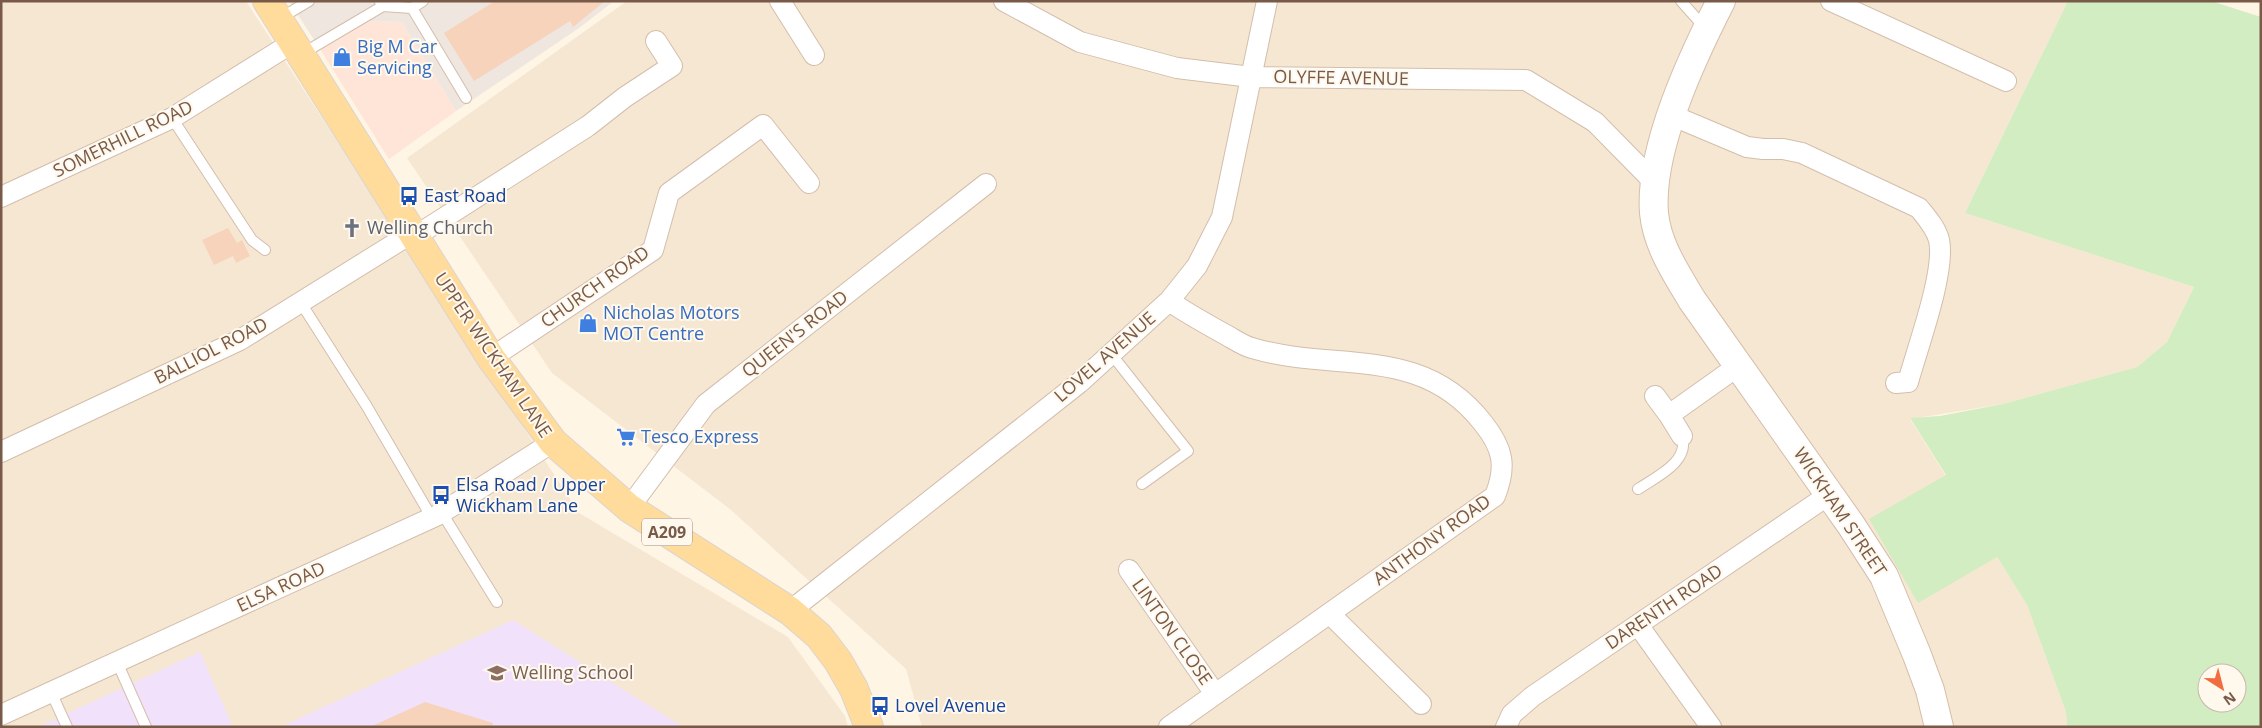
<svg xmlns="http://www.w3.org/2000/svg" width="2262" height="728" font-family="'Open Sans',sans-serif">
	<style>
		.residential { fill: #f6e7d3 }
		.commercial { fill: #ffe4d8 }
		.industrial { fill: #eee6df }
		.education { fill: #f2e1fa }
		.green { fill: #d2edc2; fill-rule: evenodd }
		.building { fill: #f6d3ba }
		.lines { fill: none; stroke-linecap: round; stroke-linejoin: round }
		.lane-casing { stroke: #d3beac; stroke-width: 12 }
		.street-casing { stroke: #d3beac; stroke-width: 22 }
		.secondary-casing { stroke: #d6beaa; stroke-width: 30 }
		.primary-casing { stroke: #dcd4cf; stroke-width: 30 }
		.lane { stroke: #fff; stroke-width: 10 }
		.street { stroke: #fff; stroke-width: 20 }
		.secondary { stroke: #fff; stroke-width: 28 }
		.primary { stroke: #ffdc9b; stroke-width: 28 }
		.labels { text-anchor: middle; stroke-width: 4; stroke-linejoin: round; paint-order: stroke }
		.shield { fill: #fff8ed; stroke: #a1897a; stroke-width: 1 }
		.shield-label { font-size: 16px; font-weight: bold; fill: #795a48 }
		.shop-label { font-size: 18px; fill: #366cbe; stroke: #fff8ed; text-anchor: start }
		.street-label { font-size: 18px; fill: #795a48; stroke: #fff8ed }
		.transit-label { font-size: 18px; fill: #164399; stroke: #fff8ed; text-anchor: start }
		.worship-label { font-size: 18px; fill: #5b616d; stroke: #fff8ed; text-anchor: start }
		.education-label { font-size: 18px; fill: #785e54; stroke: #fff8ed; text-anchor: start }
	</style>
	<rect width="100%" height="100%" fill="#fef5e5"/>
	<!-- residential -->
	<path class="residential" d="M 1,1 L 246,1 L 579,513 L 788,637 L 845,716 L 848,727 L 1,727 Z
		M 627,1 L 2068,1 L 1965,213 L 2194,287 L 2167,342 L 2137,367 L 2003,404 L 1910,419 L 2027,605 L 2066,712 L 2067,727 L 922,727 L 906,669 L 731,510 L 552,373 L 407,158 Z"/>
	<!-- commercial -->
	<path class="commercial" d="M 369,21 L 402,22 L 456,111 L 389,159 L 320,49 Z"/>
	<!-- industrial -->
	<path class="industrial" d="M 289,1 L 614,1 L 579,28 L 456,111 L 402,22 L 369,21 L 320,49 Z"/>
	<!-- education -->
	<path class="education" d="M 513,620 L 683,727 L 280,727 Z
		M 200,652 L 233,727 L 38,727 Z"/>
	<!-- green -->
	<path class="green" d="M 2068,1 L 2211,1 L 2261,17 L 2261,727 L 2067,727 L 2066,712 L 2027,605 L 1997,557 L 1918,603 L 1869,519 L 1946,475 L 1910,418 L 1940,416 L 2003,404 L 2137,367 L 2167,342 L 2194,287 L 1965,213 ZM 2207,673 L 2237,673 L 2237,703 L 2207,703 Z"/>
	<!-- building -->
	<path class="building" d="M 495,1 L 605,1 L 573,27 L 570,21 L 474,81 L 444,33 Z
		M 228,228 L 237,243 L 242,240 L 250,256 L 236,263 L 233,256 L 214,265 L 202,240 Z
		M 425,702 L 493,723 L 492,727 L 370,727 Z"/>
	<g class="lines">
		<!-- lane casing -->
		<g class="lane-casing">
			<path id="lane" d="M 1681,1 L 1705,28
				M 380,2 L 383,6 L 412,8 L 423,1
				M 412,8 L 466,98
				M 279,19 L 309,1
				M 300,55 L 383,6
				M 172,118 L 252,240 L 265,250
				M 301,303 L 366,405 L 432,518
				M 1112,355 L 1188,451 L 1142,484
				M 1638,489 C 1656,477 1690,462 1682,436
				M 442,513 L 497,602
				M 117,662 L 146,727
				M 51,692 L 67,727"/>
		</g>
		<!-- street casing -->
		<g class="street-casing">
			<path id="street" d="M 780,1 L 814,55
				M 1004,1 L 1080,42 L 1177,68 L 1251,77 L 1526,80 L 1595,122 L 1655,183
				M 1831,1 L 2006,81
				M 1671,115 L 1747,147 L 1763,149 L 1783,149 L 1802,153 L 1919,208 C 1927,218 1936,228 1939,240 C 1946,271 1917,349 1908,382 L 1896,383
				M 1,197 L 172,118 L 292,43
				M 414,237 L 588,126 L 625,97 L 672,66 L 656,41
				M 491,358 L 653,250 L 669,193 L 763,125 L 809,183
				M 1655,396 L 1669,415
				M 1682,436 L 1669,415 L 1738,366
				M 1,452 L 240,340 L 412,233
				M 629,508 L 706,404 L 986,184
				M 1129,570 L 1215,694
				M 790,611 L 1079,383 L 1169,301 L 1197,266 L 1222,217 L 1267,1
				M 1330,614 L 1421,704
				M 1638,625 L 1711,727
				M 1,715 L 438,515 L 553,442
				M 1169,727 L 1495,496 C 1507,466 1503,448 1483,423 C 1421,343 1335,373 1252,348 C 1244,346 1235,340 1228,336 C 1208,325 1188,314 1169,301
				M 1506,727 L 1512,714 L 1533,696 L 1830,494"/>
		</g>
		<!-- secondary casing -->
		<g class="secondary-casing">
			<path id="secondary" d="M 1721,1 C 1692,58 1649,149 1654,213 C 1657,245 1676,273 1692,300 L 1851,525 L 1884,576 L 1917,655 L 1930,690 L 1939,727"/>
		</g>
		<!-- primary casing -->
		<g class="primary-casing">
			<path id="primary" d="M 267,1 L 491,358 L 553,442 L 629,508 L 790,611 L 819,636 L 838,661 L 854,689 L 869,727"/>
		</g>
		<!-- lane -->
		<use href="#lane" class="lane"/>
		<!-- street -->
		<use href="#street" class="street"/>
		<!-- secondary -->
		<use href="#secondary" class="secondary"/>
		<!-- primary -->
		<use href="#primary" class="primary"/>
	</g>
	<!-- icons -->
	<defs>
		<g id="shop-bare" transform="scale(1.5)"><path d="M-5-2.5h2.3a2.7 3.5 0 0 1 5.4 0H5L5.5 6h-11ZM-1.5-2.5h3a1.5 2.3 0 0 0-3 0Z" fill="#3f7fe0" stroke="#fff8ed" stroke-width="2.5" paint-order="stroke"/></g>
		<g id="bus-bare" transform="scale(1.5)"><path d="M-5-6H5V4H4V6H2V4H-2V6H-4V4H-5ZM-3.5-4V0h7V-4ZM-3.5 1.2v1.5H-2V1.2ZM2 1.2v1.5H3.5V1.2Z" fill="#1a4fb4" stroke="#fff8ed" stroke-width="2.5" paint-order="stroke"/></g>
		<g id="church-bare" transform="scale(1.5)"><path d="M-1.2-6h2.4v3.5h3.3v2.4h-3.3V6h-2.4V-.1h-3.3v-2.4h3.3Z" fill="#6b7280" stroke="#fff8ed" stroke-width="2.5" paint-order="stroke"/></g>
		<g id="supermarket-bare" transform="scale(1.5)"><path d="M-6-5.5h2.5l.6 2H6L4.5 2H-2.5L-4.4-4H-6ZM-1.5 3.2a1.3 1.3 0 1 0 .1 0ZM3 3.2a1.3 1.3 0 1 0 .1 0Z" fill="#3f7fe0" stroke="#fff8ed" stroke-width="2.5" paint-order="stroke"/></g>
		<g id="school-bare" transform="scale(1.5)"><path d="M0-5L7-2L0 1L-7-2ZM-4 1L0 2.5L4 1V4Q0 6-4 4Z" fill="#8d6e63" stroke="#fff8ed" stroke-width="2.5" paint-order="stroke"/></g>
	</defs>
	<g fill-rule="evenodd">
		<use href="#shop-bare" x="342" y="57"/>
		<use href="#bus-bare" x="409" y="196"/>
		<use href="#church-bare" x="352" y="228"/>
		<use href="#shop-bare" x="588" y="323"/>
		<use href="#supermarket-bare" x="626" y="437"/>
		<use href="#bus-bare" x="441" y="495"/>
		<use href="#school-bare" x="497" y="673"/>
		<use href="#bus-bare" x="880" y="706"/>
	</g>
	<g class="labels">
		<!-- shield labels -->
		<rect class="shield" x="642" y="518.5" width="50" height="27" rx="4"/>
		<g class="shield-label">
			<text x="667" y="538">A209</text>
		</g>
		<!-- shop labels -->
		<g class="shop-label">
			<text x="357" y="53">Big M Car<tspan x="357" dy="21">Servicing</tspan></text>
			<text x="603" y="319">Nicholas Motors<tspan x="603" dy="21">MOT Centre</tspan></text>
			<text x="641" y="443">Tesco Express</text>
		</g>
		<!-- street labels -->
		<g class="street-label">
			<text transform="translate(1341 78) rotate(1)" y="6">OLYFFE AVENUE</text>
			<text transform="translate(123 139) rotate(-26)" y="6">SOMERHILL ROAD</text>
			<text transform="translate(595 287) rotate(-35)" y="6">CHURCH ROAD</text>
			<text transform="translate(795 334) rotate(-38)" y="6">QUEEN'S ROAD</text>
			<text transform="translate(211 351) rotate(-27)" y="6">BALLIOL ROAD</text>
			<text transform="translate(493 355) rotate(56)" y="6">UPPER WICKHAM LANE</text>
			<text transform="translate(1105 357) rotate(-41)" y="6">LOVEL AVENUE</text>
			<text transform="translate(1840 512) rotate(56)" y="6">WICKHAM STREET</text>
			<text transform="translate(1432 540) rotate(-36)" y="6">ANTHONY ROAD</text>
			<text transform="translate(281 587) rotate(-25)" y="6">ELSA ROAD</text>
			<text transform="translate(1664 607) rotate(-34)" y="6">DARENTH ROAD</text>
			<text transform="translate(1172 632) rotate(55)" y="6">LINTON CLOSE</text>
		</g>
		<!-- transit labels -->
		<g class="transit-label">
			<text x="424" y="202">East Road</text>
			<text x="456" y="491">Elsa Road / Upper<tspan x="456" dy="21">Wickham Lane</tspan></text>
			<text x="895" y="712">Lovel Avenue</text>
		</g>
		<!-- worship labels -->
		<g class="worship-label">
			<text x="367" y="234">Welling Church</text>
		</g>
		<!-- education labels -->
		<g class="education-label">
			<text x="512" y="679">Welling School</text>
		</g>
	</g>
	<!-- border -->
	<rect width="2262" height="728" fill="none" stroke="#795a48" stroke-width="5"/>
	<!-- north arrow -->
	<g transform="translate(2222 688) rotate(144)"><circle r="24" fill="#fff8ed" stroke="#c9b9ab"/>
	<path d="M0-4L9 19L0 12L-9 19Z" fill="#f16c41"/>
	<text y="-8" font-size="14" font-weight="bold" text-anchor="middle" fill="#795a48">N</text>
	</g>
</svg>
